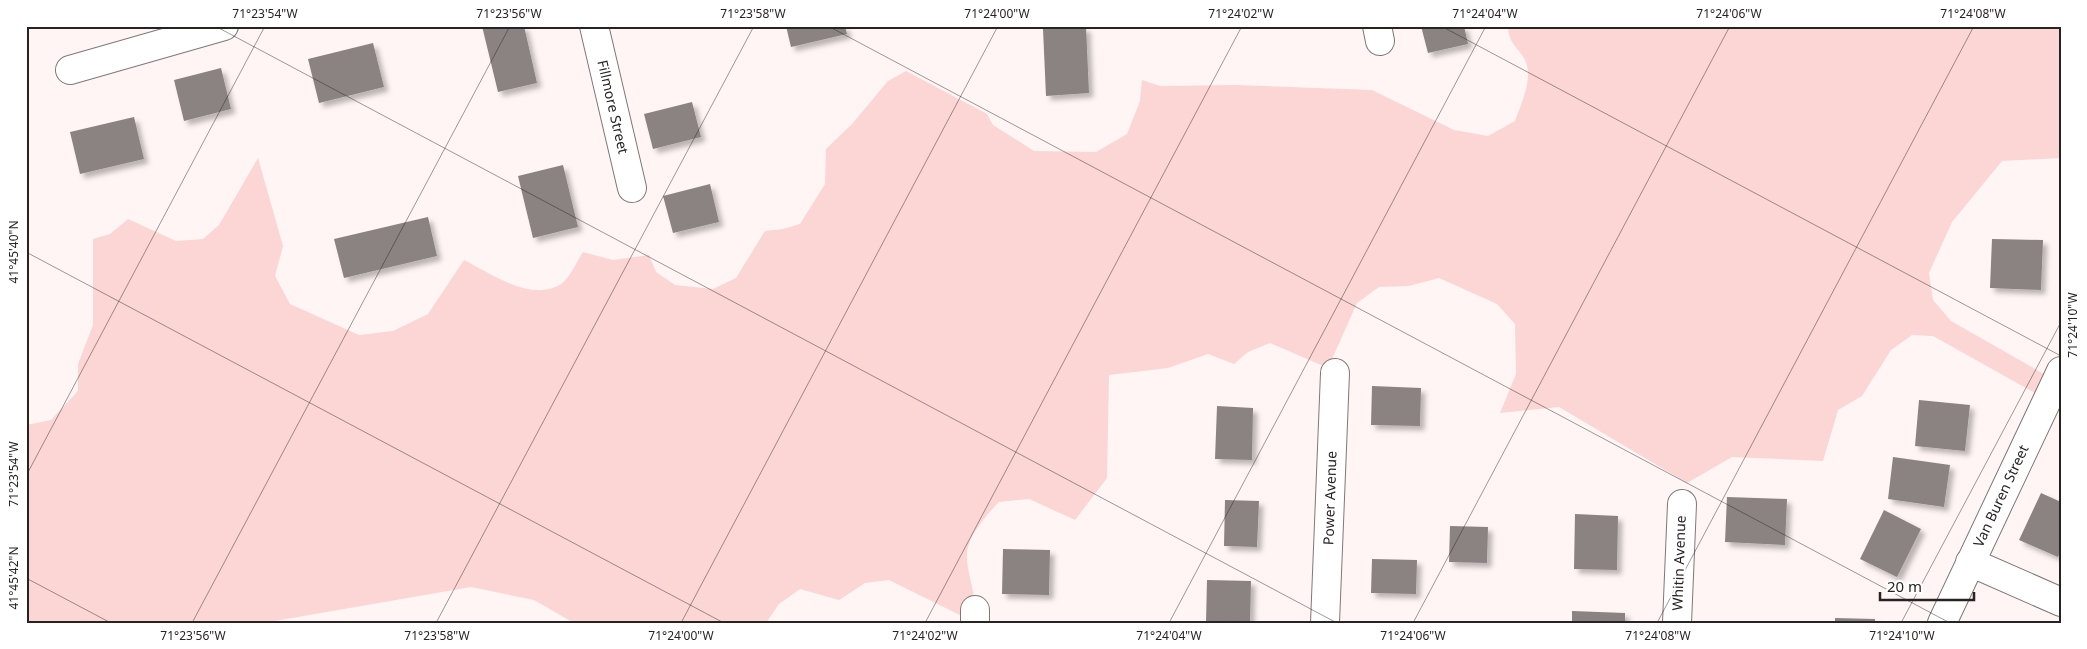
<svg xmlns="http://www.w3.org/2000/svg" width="2087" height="649" font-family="'Noto Sans',sans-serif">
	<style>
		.green { fill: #fbd6d4 }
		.building { fill: #8b8282; filter: url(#shadow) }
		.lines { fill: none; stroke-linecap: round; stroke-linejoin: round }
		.minor-casing { stroke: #807777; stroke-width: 30 }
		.minor { stroke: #fff; stroke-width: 28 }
		.ticks { fill: none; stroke: #272323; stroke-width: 1; stroke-opacity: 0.45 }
		.labels { text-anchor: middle; stroke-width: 4; stroke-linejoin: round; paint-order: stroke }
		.street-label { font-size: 14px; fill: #272323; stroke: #fff }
		.neatline { fill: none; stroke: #272323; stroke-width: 2 }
		.ticks-label { font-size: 12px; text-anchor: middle; fill: #272323 }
	</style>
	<defs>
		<filter id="shadow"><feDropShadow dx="4.5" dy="4.5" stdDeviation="2.5" flood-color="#0004"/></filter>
	</defs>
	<rect width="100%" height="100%" fill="#fff5f4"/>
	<!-- green -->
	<path class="green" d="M 1508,26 L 2061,26 L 2061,158 L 2002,161 L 1952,222 L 1929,273 L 1933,300 L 1951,321 L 2051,378 L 2042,397 L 1933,336 L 1912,335 L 1891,350 L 1862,396 L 1838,410 L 1823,461 L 1732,457 L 1687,483 L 1559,407 L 1500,413 L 1516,374 L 1515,324 L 1497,304 L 1439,278 L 1409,286 L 1379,287 L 1357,303 L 1328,368 L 1270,343 L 1248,352 L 1234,364 L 1208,354 L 1168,368 L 1109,375 L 1107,478 L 1075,520 L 1029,499 L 999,502 C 987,514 967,537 967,555 C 966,576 981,600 970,620 L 889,580 L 865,583 L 839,600 L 800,589 L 779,604 L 766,623 L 574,623 L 534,600 L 471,587 L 263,623 L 26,623 L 26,425 L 51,420 L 78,391 L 78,364 L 93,325 L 93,239 L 110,234 L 128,219 L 176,241 L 203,239 L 219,225 L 258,158 L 283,246 L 275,276 L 290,304 L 359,335 L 393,331 L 428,314 L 464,260 C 490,273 532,303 561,284 C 570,278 577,261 583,252 L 613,260 L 649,255 L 656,272 L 675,285 L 713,289 L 736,278 L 765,231 L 783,229 L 800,224 L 825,184 L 826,149 L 852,124 L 888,81 L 906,71 L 987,114 L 993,125 L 1034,151 L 1096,152 L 1127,134 L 1140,101 L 1142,80 L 1160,86 L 1235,85 L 1372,90 L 1454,130 L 1488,136 L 1515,121 C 1521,103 1534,79 1525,60 C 1517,45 1509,45 1508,26 Z"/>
	<!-- building -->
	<path class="building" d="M 482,26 L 524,26 L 537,83 L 498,92 Z
		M 786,26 L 845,26 L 847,34 L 791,47 Z
		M 1421,26 L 1464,26 L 1468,44 L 1428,53 Z
		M 1086,27 L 1089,93 L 1046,96 L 1043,29 Z
		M 373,43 L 384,87 L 319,103 L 308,59 Z
		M 221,68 L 231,109 L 184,121 L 174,80 Z
		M 692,102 L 701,137 L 653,149 L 644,114 Z
		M 134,117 L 144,159 L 80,174 L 70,132 Z
		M 563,165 L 578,227 L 533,238 L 518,176 Z
		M 710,184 L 719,222 L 673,233 L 663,196 Z
		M 428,217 L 437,256 L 344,278 L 334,239 Z
		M 1992,239 L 2043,240 L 2041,290 L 1990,288 Z
		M 1372,386 L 1421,388 L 1420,426 L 1371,425 Z
		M 1919,400 L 1970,405 L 1965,451 L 1915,446 Z
		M 1217,406 L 1253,408 L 1252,460 L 1215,459 Z
		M 1893,457 L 1950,465 L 1944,507 L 1888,499 Z
		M 2041,493 L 2061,502 L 2061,550 L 2058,557 L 2019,540 Z
		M 1727,497 L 1787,499 L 1785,545 L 1725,542 Z
		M 1225,500 L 1259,501 L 1257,547 L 1224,546 Z
		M 1884,510 L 1921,529 L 1897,577 L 1860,559 Z
		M 1575,514 L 1618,516 L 1617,570 L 1574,569 Z
		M 1450,526 L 1488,527 L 1487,563 L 1449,562 Z
		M 1003,549 L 1050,550 L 1049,595 L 1002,594 Z
		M 1372,559 L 1417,560 L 1416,594 L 1371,593 Z
		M 1207,580 L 1251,581 L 1250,623 L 1206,623 Z
		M 1572,611 L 1625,613 L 1625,623 L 1572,623 Z
		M 1835,618 L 1875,619 L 1875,623 L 1835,623 Z"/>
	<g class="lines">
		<!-- minor casing -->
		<g class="minor-casing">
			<path id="minor" d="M 594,26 L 632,188
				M 1377,26 L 1380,41
				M 70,70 L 224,26
				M 1970,562 L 2061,602
				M 975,623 L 975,610
				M 1325,623 L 1335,373
				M 1677,623 L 1682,504
				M 1942,623 L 2061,371"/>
		</g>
		<!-- minor -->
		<use href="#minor" class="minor"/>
	</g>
	<!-- ticks -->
	<path class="ticks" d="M 215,26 L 1337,623M 828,26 L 1950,623M 1441,26 L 2061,356M 2055,26 L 2061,30M 26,252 L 724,623M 26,476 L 265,26M 26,578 L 111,623M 192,623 L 510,26M 436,623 L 754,26M 681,623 L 998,26M 925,623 L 1242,26M 1169,623 L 1486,26M 1413,623 L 1730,26M 1657,623 L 1974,26M 1901,623 L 2061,322"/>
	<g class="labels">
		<!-- street labels -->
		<g class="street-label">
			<text transform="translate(613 107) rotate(77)" y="5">Fillmore Street</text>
			<text transform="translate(2001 496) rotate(-65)" y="5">Van Buren Street</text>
			<text transform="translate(1330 498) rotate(-88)" y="5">Power Avenue</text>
			<text transform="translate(1679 563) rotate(-88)" y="5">Whitin Avenue</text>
		</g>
	</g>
	<!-- border -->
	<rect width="2087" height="649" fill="none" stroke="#ffffff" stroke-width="55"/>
	<!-- scale -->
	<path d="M1880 592v8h94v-8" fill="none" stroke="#272323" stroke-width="2.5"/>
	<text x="1887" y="592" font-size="15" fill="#272323" stroke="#ffffff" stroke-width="4" paint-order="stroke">20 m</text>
	<rect x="28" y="28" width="2032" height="594" class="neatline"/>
	<g class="ticks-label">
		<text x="265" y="18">71°23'54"W</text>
		<text x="509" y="18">71°23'56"W</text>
		<text x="753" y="18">71°23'58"W</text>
		<text x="997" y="18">71°24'00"W</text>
		<text x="1241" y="18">71°24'02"W</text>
		<text x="1485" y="18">71°24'04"W</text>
		<text x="1729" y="18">71°24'06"W</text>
		<text x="1973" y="18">71°24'08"W</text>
		<text transform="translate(14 252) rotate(-90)" y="4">41°45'40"N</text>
		<text transform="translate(2073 325) rotate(-90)" y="4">71°24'10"W</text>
		<text transform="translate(14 474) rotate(-90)" y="4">71°23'54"W</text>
		<text transform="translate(14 578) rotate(-90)" y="4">41°45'42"N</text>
		<text x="193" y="640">71°23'56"W</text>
		<text x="437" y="640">71°23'58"W</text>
		<text x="681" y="640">71°24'00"W</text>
		<text x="925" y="640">71°24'02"W</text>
		<text x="1169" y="640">71°24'04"W</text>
		<text x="1413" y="640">71°24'06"W</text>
		<text x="1658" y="640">71°24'08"W</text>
		<text x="1902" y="640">71°24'10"W</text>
	</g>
</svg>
